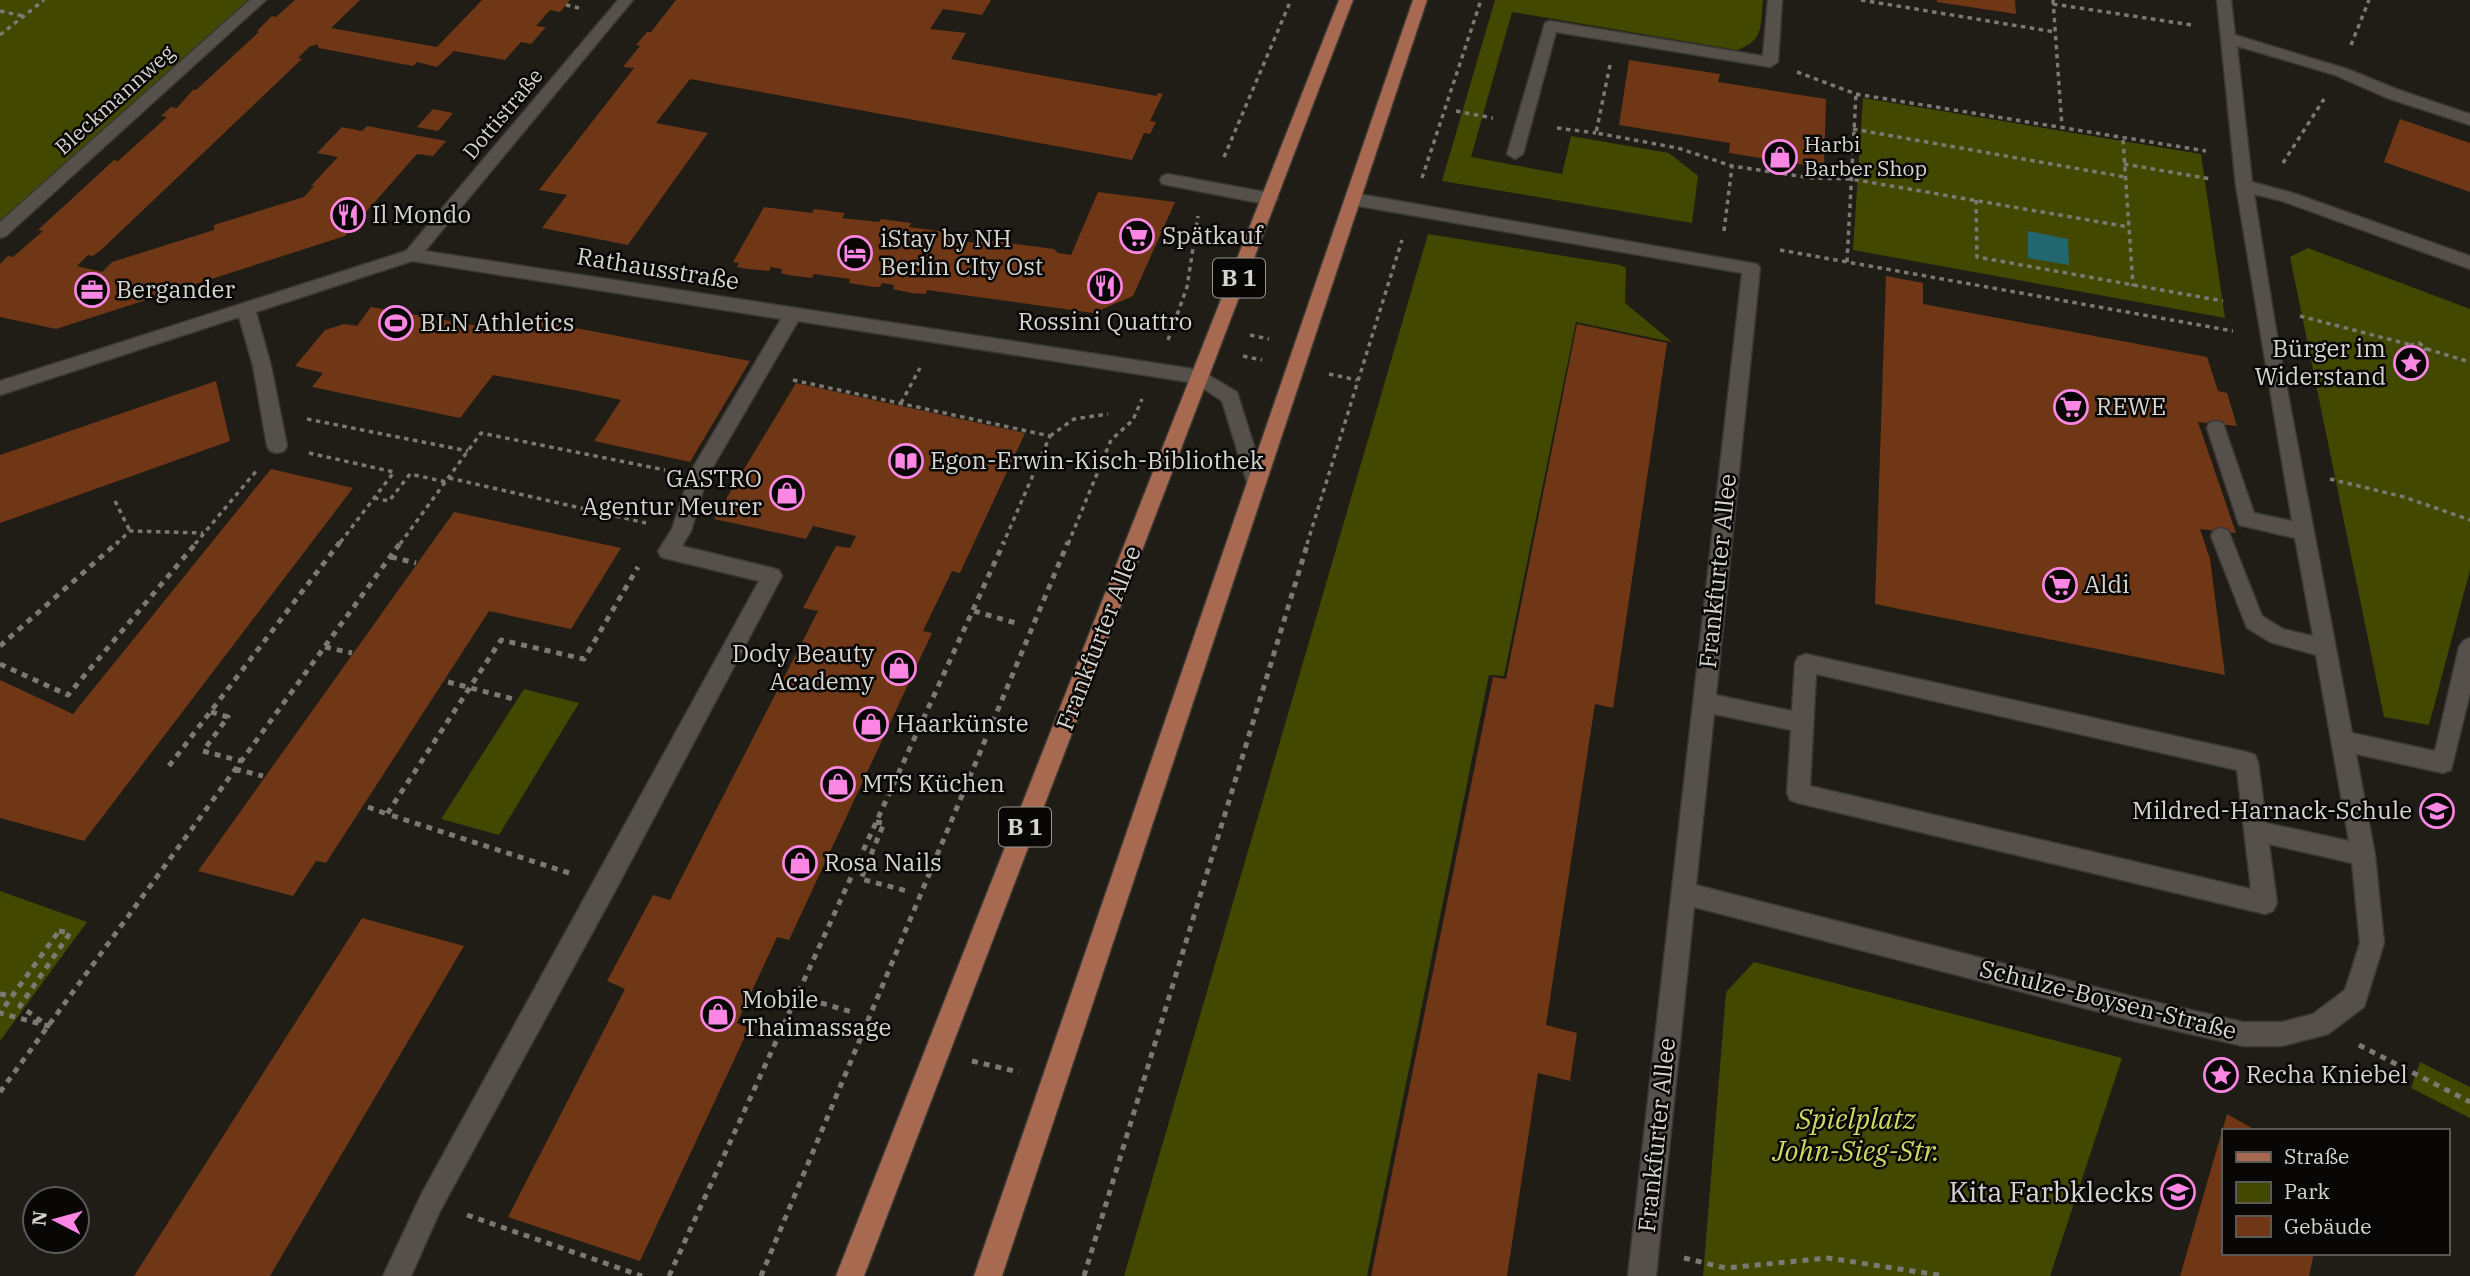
<svg xmlns="http://www.w3.org/2000/svg" width="2470" height="1276" font-family="'IBM Plex Serif',serif">
	<style>
		.green { fill: #434800 }
		.water { fill: #22676f }
		.building { fill: #6f3716 }
		.lines { fill: none; stroke-linecap: round; stroke-linejoin: round }
		.minor-casing { stroke: #3a3834; stroke-width: 3 }
		.major-casing { stroke: #3a3834; stroke-width: 3 }
		.path-far1 { stroke: #7c7974; stroke-width: 3.5; stroke-dasharray: 4.5 4.5; stroke-linecap: butt }
		.path { stroke: #7c7974; stroke-width: 5; stroke-dasharray: 6 6; stroke-linecap: butt }
		.minor { fill: #55514a; fill-rule: evenodd }
		.major { fill: #a7694f; fill-rule: evenodd }
		.labels { text-anchor: middle; stroke-width: 5; stroke-linejoin: round; paint-order: stroke }
		.far-street-label { font-size: 21px; fill: #d6d4d0; stroke: #080705 }
		.far-poi-label { font-size: 21px; fill: #d6d4d0; stroke: #080705; text-anchor: start }
		.shield { fill: #080705; stroke: #989693; stroke-width: 2 }
		.shield-label { font-size: 23px; font-weight: bold; fill: #d6d4d0 }
		.poi-label { font-size: 24px; fill: #d6d4d0; stroke: #080705; text-anchor: start }
		.street-label { font-size: 24px; fill: #d6d4d0; stroke: #080705 }
		.near-park-label { font-size: 28px; font-style: italic; fill: #cdd963; stroke: #080705 }
		.near-poi-label { font-size: 28px; fill: #d6d4d0; stroke: #080705; text-anchor: end }
	</style>
	<rect width="100%" height="100%" fill="#201c16"/>
	<!-- green -->
	<path class="green" d="M 0,0 L 251,0 L 0,221 Z
		M 1495,0 L 1763,0 C 1760,26 1765,40 1737,50 L 1512,12 L 1471,157 L 1562,174 L 1571,136 L 1669,153 L 1698,176 L 1692,223 L 1442,181 Z
		M 1863,98 L 2201,154 L 2225,318 L 1853,250 Z
		M 1428,234 L 1620,265 L 1626,268 L 1625,303 L 1672,342 L 1576,322 L 1504,676 L 1489,675 L 1367,1276 L 1124,1276 Z
		M 2308,248 L 2470,309 L 2470,570 L 2429,725 L 2384,717 L 2290,257 Z
		M 524,689 L 579,703 L 499,835 L 441,819 Z
		M 0,891 L 87,922 L 0,1041 Z
		M 1754,962 L 2122,1058 L 2050,1276 L 1703,1276 L 1726,992 Z
		M 2420,1062 L 2470,1087 L 2470,1118 L 2411,1088 Z"/>
	<!-- water -->
	<path class="water" d="M 2028,231 L 2068,239 L 2069,265 L 2028,258 Z"/>
	<!-- building -->
	<path class="building" d="M 295,0 L 360,0 L 331,28 L 437,47 L 482,0 L 570,0 L 560,12 L 550,10 L 536,26 L 546,27 L 531,44 L 521,42 L 505,60 L 454,51 L 437,67 L 417,62 L 413,66 L 319,48 L 317,44 L 309,47 L 298,58 L 302,59 L 101,250 L 93,256 L 88,255 L 77,266 L 102,272 L 112,262 L 214,230 L 214,225 L 304,197 L 314,186 L 311,186 L 338,157 L 317,153 L 342,127 L 362,131 L 367,126 L 446,141 L 433,156 L 417,154 L 345,236 L 56,329 L 0,317 L 0,264 L 8,256 L 13,257 L 43,231 L 38,230 L 114,160 L 118,161 L 167,117 L 161,116 L 171,107 L 177,108 L 193,90 L 196,90 L 259,32 L 257,31 L 272,16 L 276,17 Z
		M 676,0 L 991,0 L 982,15 L 943,9 L 930,29 L 966,33 L 951,59 L 1157,96 L 1158,93 L 1163,94 L 1150,121 L 1156,122 L 1150,134 L 1144,133 L 1132,160 L 690,79 L 656,123 L 708,133 L 628,245 L 542,228 L 567,195 L 539,190 L 634,68 L 623,67 L 640,46 L 636,45 L 647,32 L 651,32 Z
		M 1937,0 L 2015,0 L 2016,14 L 1937,2 Z
		M 1629,60 L 1720,74 L 1718,82 L 1826,99 L 1824,168 L 1729,153 L 1730,143 L 1619,125 Z
		M 433,109 L 453,113 L 438,131 L 417,127 Z
		M 2400,119 L 2470,143 L 2470,192 L 2384,162 Z
		M 1098,192 L 1175,202 L 1133,296 L 1093,313 L 927,290 L 926,294 L 911,293 L 893,289 L 894,285 L 882,283 L 880,287 L 874,287 L 849,283 L 850,279 L 814,274 L 812,278 L 788,275 L 781,273 L 782,269 L 771,267 L 769,271 L 748,269 L 737,267 L 739,263 L 733,262 L 764,207 L 812,213 L 814,209 L 845,213 L 842,218 L 879,222 L 881,219 L 911,223 L 909,227 L 960,234 L 958,240 L 975,243 L 977,239 L 1054,249 L 1058,253 L 1071,255 Z
		M 1886,276 L 1923,283 L 1923,304 L 2207,357 L 2218,391 L 2227,393 L 2237,426 L 2198,422 L 2236,533 L 2200,529 L 2210,559 L 2225,675 L 1875,604 Z
		M 371,307 L 522,334 L 533,320 L 750,361 L 690,462 L 594,441 L 621,400 L 579,391 L 493,375 L 460,418 L 312,387 L 323,373 L 295,366 L 325,330 L 344,324 L 357,326 Z
		M 1577,324 L 1667,343 L 1613,708 L 1595,704 L 1546,1025 L 1577,1033 L 1570,1081 L 1538,1073 L 1507,1276 L 1371,1276 L 1493,677 L 1506,679 Z
		M 216,381 L 230,441 L 0,523 L 0,455 Z
		M 796,383 L 1025,433 L 960,573 L 952,571 L 923,631 L 932,633 L 789,940 L 777,937 L 737,1023 L 749,1028 L 640,1261 L 508,1217 L 625,989 L 607,981 L 653,895 L 670,900 L 818,611 L 803,608 L 836,546 L 850,548 L 856,536 L 813,526 L 806,539 L 714,519 Z
		M 271,469 L 353,488 L 84,841 L 0,818 L 0,680 L 73,714 Z
		M 454,512 L 621,548 L 571,629 L 489,611 L 326,863 L 316,861 L 293,896 L 198,871 Z
		M 362,918 L 464,946 L 270,1276 L 134,1276 Z
		M 2227,1114 L 2257,1131 L 2223,1131 L 2223,1253 L 2314,1253 L 2309,1276 L 2180,1276 Z"/>
	<g class="lines">
		<!-- minor casing -->
		<g class="minor-casing">
			<path id="minor" d="M 250,0 L 266,0 L 6,236 L 0,238 L 0,222 Z
				M 618,0 L 633,0 L 425,251 L 1200,370 L 1237,392 L 1266,484 L 1263,489 L 1256,492 L 1249,489 L 1222,401 L 1195,383 L 798,321 L 707,477 L 691,531 L 682,546 L 772,568 L 779,570 L 782,576 L 614,893 L 440,1211 L 411,1276 L 383,1276 L 422,1193 L 759,581 L 668,559 L 661,557 L 658,551 L 672,529 L 691,471 L 781,319 L 412,261 L 256,312 L 271,366 L 287,446 L 284,451 L 277,453 L 270,451 L 267,446 L 253,366 L 239,317 L 0,395 L 0,381 L 406,251 Z
				M 1768,0 L 1782,0 L 1778,62 L 1770,67 L 1556,32 L 1523,154 L 1515,159 L 1507,154 L 1545,23 L 1550,21 L 1763,56 Z
				M 2217,0 L 2231,0 L 2235,35 L 2347,69 L 2399,90 L 2470,114 L 2470,125 L 2387,98 L 2335,75 L 2237,46 L 2252,182 L 2293,193 L 2470,256 L 2470,269 L 2282,201 L 2254,194 L 2277,336 L 2352,733 L 2435,751 L 2459,647 L 2463,641 L 2470,638 L 2470,693 L 2451,770 L 2443,773 L 2356,754 L 2375,855 L 2384,943 L 2364,1007 L 2328,1034 L 2282,1046 L 2243,1046 L 2138,1022 L 1694,907 L 1656,1276 L 1628,1276 L 1742,273 L 1353,205 L 1345,199 L 1353,193 L 1757,264 L 1760,268 L 1716,695 L 1792,711 L 1795,663 L 1798,657 L 1806,654 L 2247,752 L 2255,755 L 2258,762 L 2266,823 L 2349,841 L 2316,655 L 2270,642 L 2247,628 L 2211,536 L 2214,530 L 2221,528 L 2228,530 L 2262,616 L 2283,629 L 2313,636 L 2295,538 L 2239,525 L 2207,428 L 2209,423 L 2216,421 L 2223,423 L 2254,513 L 2292,521 L 2236,186 ZM 1816,674 L 2237,770 L 2251,889 L 1810,786 ZM 1714,714 L 1791,730 L 1787,793 L 1790,800 L 1798,803 L 2265,914 L 2273,911 L 2277,903 L 2269,844 L 2352,863 L 2360,943 L 2345,990 L 2313,1014 L 2282,1022 L 2243,1022 L 2138,998 L 1696,885 Z
				M 1168,174 L 1270,193 L 1278,199 L 1270,205 L 1162,184 L 1160,180 L 1162,176 Z"/>
		</g>
		<!-- major casing -->
		<g class="major-casing">
			<path id="major" d="M 1339,0 L 1353,0 L 864,1276 L 836,1276 Z
				M 1413,0 L 1427,0 L 1002,1276 L 974,1276 Z"/>
		</g>
		<!-- path-far1 -->
		<path class="path-far1" d="M 1861,0 L 2055,32
			M 2053,0 L 2062,127
			M 2053,4 L 2192,25
			M 566,5 L 579,8
			M 0,11 L 23,16
			M 0,35 L 44,0
			M 2351,45 L 2369,0
			M 1610,65 L 1596,133 L 1678,148 L 1732,166 L 1812,178 L 1851,179 L 2129,227
			M 1797,72 L 1856,94 L 2206,151
			M 1456,111 L 1493,118
			M 1557,128 L 1596,133
			M 1853,129 L 2125,177
			M 2123,140 L 2133,286
			M 1224,157 L 1291,0
			M 2283,163 L 2324,99
			M 2124,164 L 2211,179
			M 1422,178 L 1481,0
			M 1976,200 L 1977,257 L 2223,301
			M 1724,231 L 1732,166
			M 1780,250 L 2233,331
			M 1847,262 L 1856,94
			M 2300,316 L 2411,345
			M 1250,335 L 1269,339
			M 1168,340 L 1187,287 L 1198,216
			M 2419,343 L 2427,349 L 2419,351 L 2411,345 Z
			M 2427,349 L 2470,362
			M 1243,356 L 1262,360
			M 1329,374 L 1357,380
			M 793,380 L 1050,436 L 1003,544
			M 901,403 L 920,368
			M 307,419 L 468,451
			M 1050,436 L 1074,419 L 1108,414
			M 309,453 L 394,472 L 339,544
			M 449,478 L 646,523
			M 2330,479 L 2404,497 L 2470,520
			M 374,498 L 389,501 L 410,474 L 446,482
			M 115,501 L 130,531
			M 116,544 L 130,531 L 203,533
			M 195,544 L 257,470
			M 400,544 L 481,433 L 665,470
			M 1068,544 L 1111,440 L 1133,420 L 1142,399
			M 1307,544 L 1402,240"/>
		<!-- path -->
		<path class="path" d="M 391,557 L 416,563
			M 974,611 L 1019,624
			M 0,646 L 118,542
			M 325,647 L 352,653
			M 0,664 L 68,695 L 197,542
			M 448,682 L 517,700
			M 211,712 L 228,717 L 203,751 L 241,761
			M 169,766 L 340,542
			M 235,769 L 263,776
			M 368,807 L 387,814
			M 876,822 L 884,823 L 861,879 L 907,891
			M 569,873 L 387,814 L 501,640 L 584,659 L 638,567
			M 59,931 L 70,933 L 20,1006 L 48,1026 L 0,1013 Z
			M 0,994 L 11,996
			M 798,996 L 855,1013
			M 2359,1045 L 2470,1102
			M 972,1061 L 1019,1072
			M 0,1092 L 401,542
			M 467,1215 L 642,1276
			M 1684,1258 L 1726,1268 L 1828,1258 L 1945,1276
			M 669,1276 L 1004,542
			M 761,1276 L 1068,542
			M 1084,1276 L 1308,542"/>
		<!-- minor -->
		<use href="#minor" class="minor"/>
		<!-- major -->
		<use href="#major" class="major"/>
	</g>
	<!-- icons -->
	<defs>
		<g id="shop-ring" transform="scale(1.75)"><circle r="9.5" fill="#080705" stroke="#fc86e3" stroke-width="1.5"/><path d="M-5-2.5h2.3a2.7 3.5 0 0 1 5.4 0H5L5.5 6h-11ZM-1.5-2.5h3a1.5 2.3 0 0 0-3 0Z" fill="#fc86e3"/></g>
		<g id="restaurant-ring" transform="scale(1.75)"><circle r="9.5" fill="#080705" stroke="#fc86e3" stroke-width="1.5"/><path d="M-5-6h1v4h1v-4h1v4h1v-4h1v5L-1.5 .5V6h-2V.5L-5-1ZM5-6V6H3V1.5H1.5Q1.5-4 5-6Z" fill="#fc86e3"/></g>
		<g id="supermarket-ring" transform="scale(1.75)"><circle r="9.5" fill="#080705" stroke="#fc86e3" stroke-width="1.5"/><path d="M-6-5.5h2.5l.6 2H6L4.5 2H-2.5L-4.4-4H-6ZM-1.5 3.2a1.3 1.3 0 1 0 .1 0ZM3 3.2a1.3 1.3 0 1 0 .1 0Z" fill="#fc86e3"/></g>
		<g id="hotel-ring" transform="scale(1.75)"><circle r="9.5" fill="#080705" stroke="#fc86e3" stroke-width="1.5"/><path d="M-6-4.5h1.5V1H6V5H4.5V3h-9V5H-6ZM-4 0a1.8 1.8 0 1 1 3.6 0ZM.5 0V-2.5h3Q6-2.5 6 0Z" fill="#fc86e3"/></g>
		<g id="office-ring" transform="scale(1.75)"><circle r="9.5" fill="#080705" stroke="#fc86e3" stroke-width="1.5"/><path d="M-6-3h4V-5.5h4V-3h4V5H-6ZM-1-4.5V-3h2v-1.5ZM-6 0V1H6V0Z" fill="#fc86e3"/></g>
		<g id="stadium-ring" transform="scale(1.75)"><circle r="9.5" fill="#080705" stroke="#fc86e3" stroke-width="1.5"/><path d="M0-5a6.5 5 0 1 0 0 10a6.5 5 0 1 0 0-10ZM-3.5-1.8h7v3.6h-7Z" fill="#fc86e3"/></g>
		<g id="sight-ring" transform="scale(1.75)"><circle r="9.5" fill="#080705" stroke="#fc86e3" stroke-width="1.5"/><path d="M0-6L1.8-2.2L6-1.7L2.9 1.2L3.7 5.4L0 3.3L-3.7 5.4L-2.9 1.2L-6-1.7L-1.8-2.2Z" fill="#fc86e3"/></g>
		<g id="library-ring" transform="scale(1.75)"><circle r="9.5" fill="#080705" stroke="#fc86e3" stroke-width="1.5"/><path d="M-6-4Q-3-5.5-.7-3.5V5Q-3 3-6 4ZM6-4Q3-5.5 .7-3.5V5Q3 3 6 4Z" fill="#fc86e3"/></g>
		<g id="school-ring" transform="scale(1.75)"><circle r="9.5" fill="#080705" stroke="#fc86e3" stroke-width="1.5"/><path d="M0-5L7-2L0 1L-7-2ZM-4 1L0 2.5L4 1V4Q0 6-4 4Z" fill="#fc86e3"/></g>
	</defs>
	<g fill-rule="evenodd">
		<use href="#shop-ring" x="1780" y="157"/>
		<use href="#restaurant-ring" x="348" y="215"/>
		<use href="#supermarket-ring" x="1137" y="236"/>
		<use href="#hotel-ring" x="855" y="253"/>
		<use href="#restaurant-ring" x="1105" y="286"/>
		<use href="#office-ring" x="92" y="290"/>
		<use href="#stadium-ring" x="396" y="323"/>
		<use href="#sight-ring" x="2411" y="363"/>
		<use href="#supermarket-ring" x="2071" y="407"/>
		<use href="#library-ring" x="906" y="461"/>
		<use href="#shop-ring" x="787" y="493"/>
		<use href="#supermarket-ring" x="2060" y="585"/>
		<use href="#shop-ring" x="899" y="668"/>
		<use href="#shop-ring" x="871" y="724"/>
		<use href="#shop-ring" x="838" y="784"/>
		<use href="#school-ring" x="2437" y="811"/>
		<use href="#shop-ring" x="800" y="863"/>
		<use href="#shop-ring" x="718" y="1014"/>
		<use href="#sight-ring" x="2221" y="1075"/>
		<use href="#school-ring" x="2178" y="1192"/>
	</g>
	<g class="labels">
		<!-- far-street labels -->
		<g class="far-street-label">
			<text transform="translate(115 100) rotate(-42)" y="7">Bleckmannweg</text>
			<text transform="translate(503 114) rotate(-50)" y="7">Dottistraße</text>
		</g>
		<!-- far-poi labels -->
		<g class="far-poi-label">
			<text x="1804" y="152">Harbi<tspan x="1804" dy="24">Barber Shop</tspan></text>
		</g>
		<!-- shield labels -->
		<g class="shield">
			<rect x="1213" y="258.5" width="52" height="39" rx="5"/>
			<rect x="999" y="807.5" width="52" height="39" rx="5"/>
		</g>
		<g class="shield-label">
			<text x="1239" y="286">B 1</text>
			<text x="1025" y="835">B 1</text>
		</g>
		<!-- poi labels -->
		<g class="poi-label">
			<text x="372" y="223">Il Mondo</text>
			<text x="1162" y="244">Spätkauf</text>
			<text x="880" y="247">iStay by NH<tspan x="880" dy="28">Berlin CIty Ost</tspan></text>
			<text x="116" y="298">Bergander</text>
			<text x="1105" y="330" text-anchor="middle">Rossini Quattro</text>
			<text x="420" y="331">BLN Athletics</text>
			<text x="2386" y="357" text-anchor="end">Bürger im<tspan x="2386" dy="28">Widerstand</tspan></text>
			<text x="2096" y="415">REWE</text>
			<text x="930" y="469">Egon-Erwin-Kisch-Bibliothek</text>
			<text x="762" y="487" text-anchor="end">GASTRO<tspan x="762" dy="28">Agentur Meurer</tspan></text>
			<text x="2084" y="593">Aldi</text>
			<text x="874" y="662" text-anchor="end">Dody Beauty<tspan x="874" dy="28">Academy</tspan></text>
			<text x="896" y="732">Haarkünste</text>
			<text x="862" y="792">MTS Küchen</text>
			<text x="2412" y="819" text-anchor="end">Mildred-Harnack-Schule</text>
			<text x="824" y="871">Rosa Nails</text>
			<text x="742" y="1008">Mobile<tspan x="742" dy="28">Thaimassage</tspan></text>
			<text x="2246" y="1083">Recha Kniebel</text>
		</g>
		<!-- street labels -->
		<g class="street-label">
			<text transform="translate(658 269) rotate(9)" y="8">Rathausstraße</text>
			<text transform="translate(1718 571) rotate(-84)" y="8">Frankfurter Allee</text>
			<text transform="translate(1099 638) rotate(-69)" y="8">Frankfurter Allee</text>
			<text transform="translate(2108 1000) rotate(14)" y="8">Schulze-Boysen-Straße</text>
			<text transform="translate(1657 1135) rotate(-84)" y="8">Frankfurter Allee</text>
		</g>
		<!-- near-park labels -->
		<g class="near-park-label">
			<text x="1856" y="1129">Spielplatz<tspan x="1856" dy="32">John-Sieg-Str.</tspan></text>
		</g>
		<!-- near-poi labels -->
		<g class="near-poi-label">
			<text x="2154" y="1202">Kita Farbklecks</text>
		</g>
	</g>
	<!-- legend -->
	<rect x="2222" y="1129" width="228" height="126" fill="#080705" stroke="#5a5956" stroke-width="2"/>
	<rect x="2236" y="1152" width="35" height="10" fill="#a7694f" stroke="#5a5956" stroke-width="2"/>
	<text x="2284" y="1164" font-size="21" fill="#d6d4d0">Straße</text>
	<rect x="2236" y="1182" width="35" height="21" fill="#434800" stroke="#5a5956" stroke-width="2"/>
	<text x="2284" y="1199" font-size="21" fill="#d6d4d0">Park</text>
	<rect x="2236" y="1216" width="35" height="21" fill="#6f3716" stroke="#5a5956" stroke-width="2"/>
	<text x="2284" y="1234" font-size="21" fill="#d6d4d0">Gebäude</text>
	<!-- north arrow -->
	<g transform="translate(56 1220) rotate(276)"><circle r="33" fill="#080705" stroke="#5a5956" stroke-width="2"/>
	<path d="M0-5L12 26L0 18L-12 26Z" fill="#fc86e3"/>
	<text y="-10" font-size="19" font-weight="bold" text-anchor="middle" fill="#d6d4d0">N</text>
	</g>
</svg>
